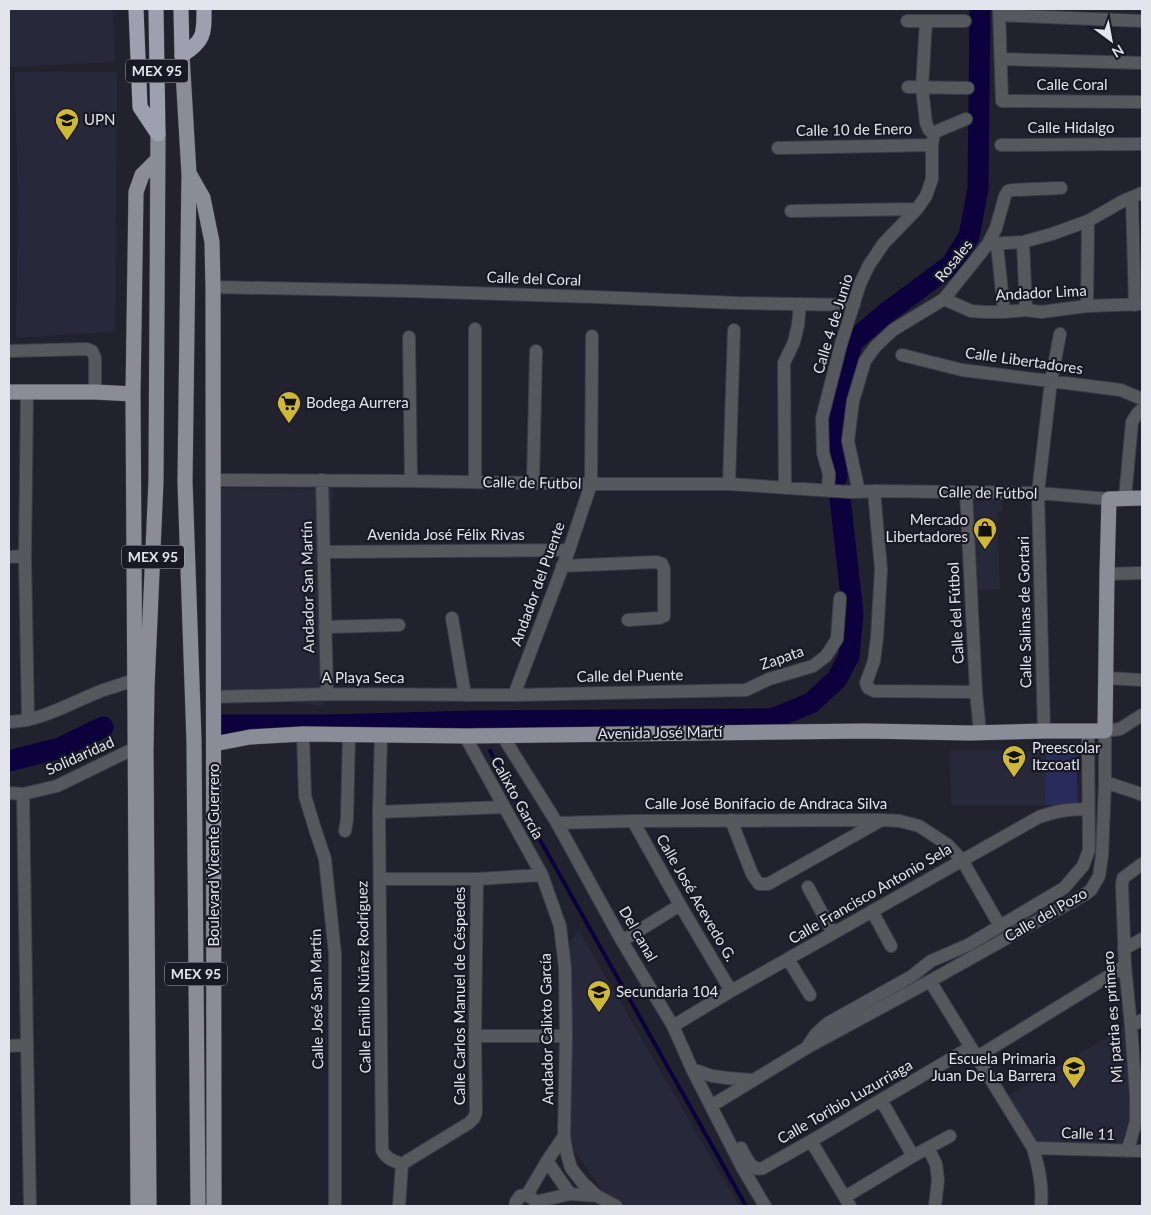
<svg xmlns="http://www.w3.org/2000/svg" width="1151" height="1215" font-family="Lato,sans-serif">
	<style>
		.built { fill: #27293b }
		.green { fill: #292b5b }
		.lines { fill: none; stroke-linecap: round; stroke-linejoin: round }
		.stream { stroke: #0c003d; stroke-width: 4 }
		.river { stroke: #0c003d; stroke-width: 21 }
		.minor-casing { stroke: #3c3d48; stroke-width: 14 }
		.major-casing { stroke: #3c3d48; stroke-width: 16 }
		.highway-casing { stroke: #3c3d48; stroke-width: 16 }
		.minor { stroke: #57585e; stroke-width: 12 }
		.major { stroke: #8a8c98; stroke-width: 15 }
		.highway { stroke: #9ea0af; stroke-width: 15 }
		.labels { text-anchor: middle; stroke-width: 4.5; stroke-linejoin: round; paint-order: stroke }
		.shield { fill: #181924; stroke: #a5a6af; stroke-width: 1 }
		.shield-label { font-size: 14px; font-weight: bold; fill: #e2e3eb }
		.street-label { font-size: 15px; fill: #e2e3eb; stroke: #181924 }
		.poi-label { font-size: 15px; fill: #e2e3eb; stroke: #181924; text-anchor: start }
	</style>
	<rect width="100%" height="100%" fill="#21222e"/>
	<!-- built -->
	<path class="built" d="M 9,9 L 113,9 L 115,62 L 9,67 Z
		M 15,72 L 117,72 L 115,331 L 16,338 L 18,210 Z
		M 220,488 L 333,489 L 324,706 L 217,694 Z
		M 1002,500 L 1002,511 L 997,512 L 1000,589 L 974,591 L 970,501 Z
		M 950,751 L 1076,751 L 1078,805 L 951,805 Z
		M 579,931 L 739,1206 L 617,1206 L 607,1201 L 597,1183 L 574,1150 L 570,1130 L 570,941 Z
		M 1125,1027 L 1130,1120 L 1121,1144 L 1037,1143 L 1008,1096 Z"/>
	<!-- green -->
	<path class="green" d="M 1046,750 L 1076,751 L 1078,805 L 1045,805 Z"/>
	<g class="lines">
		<!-- stream -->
		<path class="stream" d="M 474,721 L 476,724
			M 490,751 L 746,1206"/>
		<!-- river -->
		<path class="river" d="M 837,477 L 838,401 L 852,342 L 886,313 L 951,265 L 969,236 L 978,189 L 980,9
			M 221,725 L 328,725 L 474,721 L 772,719 L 811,703 L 837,679 L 849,656 L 853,614 L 840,498
			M 9,761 L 60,748 L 103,727"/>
		<!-- minor casing -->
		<g class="minor-casing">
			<path id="minor" d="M 999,9 L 1002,101 L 1142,102
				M 1000,15 L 1142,21
				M 907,21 L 965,21
				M 926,21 L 922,88 L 926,123 L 929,130 L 934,133
				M 1001,59 L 1142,63
				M 908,87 L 968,88
				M 1001,145 L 1142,144
				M 778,148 L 932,145
				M 1132,197 L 1135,305
				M 791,211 L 917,209
				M 1023,242 L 1026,310
				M 988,244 L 1023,242 L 1052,234 L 1088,221 L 1123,201 L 1142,193
				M 997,244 L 1004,312
				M 213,287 L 407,291 L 596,297 L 737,303 L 854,305
				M 944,299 L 971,311 L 985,312 L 1004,312 L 1026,310 L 1041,312 L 1087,306 L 1142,304
				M 1087,306 L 1088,221
				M 409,337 L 411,481
				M 9,351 L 87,349 L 92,351 L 95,358 L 95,392
				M 902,355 L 962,370 L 1121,390 L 1142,399
				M 27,392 L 25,556 L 28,720
				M 213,480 L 411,481 L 591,484 L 729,484 L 850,492 L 874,491 L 1038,493 L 1109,499
				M 322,480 L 327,694
				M 475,482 L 475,329
				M 533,483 L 536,351
				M 729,484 L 734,330
				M 785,488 L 784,363 L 794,342 L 798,325 L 800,304
				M 828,490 L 829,474 L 823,453 L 822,418 L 841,344 L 860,284 L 869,265 L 884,243 L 917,209 L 926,196 L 932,179 L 932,145 L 934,133 L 942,129 L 966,119
				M 874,491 L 881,569 L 877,638 L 874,661 L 866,683 L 868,688 L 874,691 L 976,692
				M 859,492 L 848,441 L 853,401 L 865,361 L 875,347 L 893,330 L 944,299 L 988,244 L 996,228 L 1005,196 L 1008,191 L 1013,190 L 1061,188
				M 966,492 L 976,692 L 980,732
				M 1125,498 L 1132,422 L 1137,414 L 1142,409
				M 324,552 L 569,550
				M 9,557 L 25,556
				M 562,566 L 656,562 L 662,564 L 664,569 L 664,616 L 659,618 L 628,620
				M 1107,574 L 1142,573
				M 452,618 L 465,695
				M 325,627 L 399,625
				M 1107,678 L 1142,680
				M 514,695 L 569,550 L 591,484 L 592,336
				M 213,697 L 327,694 L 514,695 L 746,690 L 769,679 L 813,666 L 826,656 L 837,639 L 840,598
				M 9,722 C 42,721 70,703 101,691 C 112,687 123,684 134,680
				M 1044,731 L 1038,493 L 1051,381 L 1060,334
				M 303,734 L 305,796 L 315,829 L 325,859 L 335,954 L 335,1206
				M 381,735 L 379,812 L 382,1150 C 386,1159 394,1161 402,1164
				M 502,735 L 557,823 L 622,941 L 673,1026 L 692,1069 L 743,1169 L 765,1206
				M 465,736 L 542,875 L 560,926 L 565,968 L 566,1036 L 564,1136 L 567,1154 L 571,1168 L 582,1182 L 597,1196 L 616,1206
				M 1105,782 L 1138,793 L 1142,795
				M 9,793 L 23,794 L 57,786 L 135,748
				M 23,794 L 27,1045 L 30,1206
				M 379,812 L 504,807
				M 731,820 L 752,874 L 759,884 L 768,884 L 880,821
				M 633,821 L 680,905 L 731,991
				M 557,823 L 633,821 L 882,820 L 900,821 L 919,826 L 948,845 L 962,860 L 1000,926
				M 345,831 L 347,819 L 349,734
				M 380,879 L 477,879 L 542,875
				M 808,887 L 833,933
				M 872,911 L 891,946
				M 622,941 L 680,905
				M 1124,949 L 1142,939
				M 788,959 L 810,995
				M 930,981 L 1033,1148 C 1039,1168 1043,1186 1041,1206
				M 673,1026 L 731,991 L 1039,817 C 1057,811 1069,809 1088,809
				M 1131,1026 L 1142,1020
				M 475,1036 L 566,1036
				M 809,1044 L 816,1034 L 828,1023 L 912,976 L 931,961 L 968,945 L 1064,888 L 1083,866 L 1089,850 L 1088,731
				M 9,1046 L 27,1045
				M 977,1057 L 1125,966
				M 692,1069 L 712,1076 L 727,1078 L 752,1080
				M 881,1100 L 913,1156
				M 711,1106 L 808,1047 L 930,981 L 1084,895 L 1091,890 L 1099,876 L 1102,856 L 1105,782 L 1105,731 L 1120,729 L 1142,715
				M 811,1141 L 850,1206
				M 741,1148 C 746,1157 751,1172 763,1168 L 811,1141 L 971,1047
				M 928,1148 L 936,1164 L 938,1180 L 935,1206
				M 1033,1148 L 1142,1151
				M 1127,1151 L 1131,1139 L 1136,1121 L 1136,1096 L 1131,1026 L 1125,966 L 1122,885 L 1123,878 L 1142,864
				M 547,1161 L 570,1194
				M 402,1164 L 469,1123 L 474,1118 L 476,1112 L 475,1036 L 477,879
				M 527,1195 L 547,1161 L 564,1136
				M 845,1197 L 913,1156 L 950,1136
				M 535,1202 L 570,1194 L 597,1196
				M 399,1206 L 402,1164
				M 515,1206 L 516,1202 L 520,1196 L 527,1195 L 533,1199"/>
		</g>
		<!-- major casing -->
		<g class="major-casing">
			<path id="major" d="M 182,55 L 189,174 L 185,482 L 194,741 L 198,1206
				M 190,175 L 203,198 L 212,242 L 213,287 L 214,1206
				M 9,392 L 95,392 L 133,394
				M 214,744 L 250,737 L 303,734 L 465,736 L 866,731 L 970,733 L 1044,731 L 1105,731 L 1107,574 L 1109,499 L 1142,498
				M 138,1206 L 133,394 L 136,192 L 142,175 L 158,159
				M 149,1206 L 146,750 L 147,687 L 156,481 L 158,134"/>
		</g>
		<!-- highway casing -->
		<g class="highway-casing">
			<path id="highway" d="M 136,9 L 140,107 L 158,134
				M 156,9 L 158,134
				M 181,9 L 182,55 C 205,41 204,33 204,9"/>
		</g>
		<!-- minor -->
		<use href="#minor" class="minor"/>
		<!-- major -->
		<use href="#major" class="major"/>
		<!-- highway -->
		<use href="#highway" class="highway"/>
	</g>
	<!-- icons -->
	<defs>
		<g id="university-pin" transform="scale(1.25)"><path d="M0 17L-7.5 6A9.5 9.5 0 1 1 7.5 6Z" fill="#cfb837" stroke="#181924"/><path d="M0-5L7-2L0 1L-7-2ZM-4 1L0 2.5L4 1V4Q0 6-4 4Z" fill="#111"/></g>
		<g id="supermarket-pin" transform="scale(1.25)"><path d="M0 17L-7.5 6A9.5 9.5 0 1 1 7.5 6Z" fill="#cfb837" stroke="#181924"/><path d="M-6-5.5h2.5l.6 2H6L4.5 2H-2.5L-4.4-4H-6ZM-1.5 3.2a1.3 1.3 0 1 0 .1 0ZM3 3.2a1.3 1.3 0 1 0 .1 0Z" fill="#111"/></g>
		<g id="shop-pin" transform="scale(1.25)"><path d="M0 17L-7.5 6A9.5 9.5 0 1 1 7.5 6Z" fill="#cfb837" stroke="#181924"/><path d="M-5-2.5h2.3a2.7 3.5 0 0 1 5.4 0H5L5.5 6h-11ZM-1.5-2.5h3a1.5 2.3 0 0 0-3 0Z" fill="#111"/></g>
		<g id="school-pin" transform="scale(1.25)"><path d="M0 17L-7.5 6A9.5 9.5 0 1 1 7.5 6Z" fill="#cfb837" stroke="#181924"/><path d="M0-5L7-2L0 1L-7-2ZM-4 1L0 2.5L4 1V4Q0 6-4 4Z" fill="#111"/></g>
	</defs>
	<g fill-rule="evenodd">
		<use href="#university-pin" x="67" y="120"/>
		<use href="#supermarket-pin" x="289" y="403"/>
		<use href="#shop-pin" x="985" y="529"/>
		<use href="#school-pin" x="1014" y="757"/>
		<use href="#school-pin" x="599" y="992"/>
		<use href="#school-pin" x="1074" y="1068"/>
	</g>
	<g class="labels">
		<!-- shield labels -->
		<g class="shield">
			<rect x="126" y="59.5" width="62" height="23" rx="4"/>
			<rect x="122" y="545.5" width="62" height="23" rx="4"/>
			<rect x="165" y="962.5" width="62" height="23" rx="4"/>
		</g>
		<g class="shield-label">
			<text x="157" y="76">MEX 95</text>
			<text x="153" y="562">MEX 95</text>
			<text x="196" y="979">MEX 95</text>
		</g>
		<!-- street labels -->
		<g class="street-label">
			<text x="1072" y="90">Calle Coral</text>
			<text x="1071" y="133">Calle Hidalgo</text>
			<text transform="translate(854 130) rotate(-1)" y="5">Calle 10 de Enero</text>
			<text transform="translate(954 261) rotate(-51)" y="5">Rosales</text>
			<text transform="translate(534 279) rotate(2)" y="5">Calle del Coral</text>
			<text transform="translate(1041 293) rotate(-3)" y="5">Andador Lima</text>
			<text transform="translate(833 324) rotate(-73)" y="5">Calle 4 de Junio</text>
			<text transform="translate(1024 361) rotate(8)" y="5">Calle Libertadores</text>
			<text transform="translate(532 483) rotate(1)" y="5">Calle de Futbol</text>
			<text transform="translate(988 493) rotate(1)" y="5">Calle de Fútbol</text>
			<text x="446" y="540">Avenida José Félix Rivas</text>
			<text transform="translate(538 584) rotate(-70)" y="5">Andador del Puente</text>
			<text transform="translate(308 587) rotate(-91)" y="5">Andador San Martín</text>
			<text transform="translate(1025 612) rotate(-91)" y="5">Calle Salinas de Gortari</text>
			<text transform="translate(956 613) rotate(-93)" y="5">Calle del Fútbol</text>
			<text transform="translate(782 658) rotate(-19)" y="5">Zapata</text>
			<text transform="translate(630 676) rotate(-1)" y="5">Calle del Puente</text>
			<text x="363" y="683">A Playa Seca</text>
			<text transform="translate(660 733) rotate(-1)" y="5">Avenida José Martí</text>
			<text transform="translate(80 756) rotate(-24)" y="5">Solidaridad</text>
			<text transform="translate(517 798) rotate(61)" y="5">Calixto García</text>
			<text x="766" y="809">Calle José Bonifacio de Andraca Silva</text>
			<text transform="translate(214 855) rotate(-90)" y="5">Boulevard Vicente Guerrero</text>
			<text transform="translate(870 894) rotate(-30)" y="5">Calle Francisco Antonio Sela</text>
			<text transform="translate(696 898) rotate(60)" y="5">Calle José Acevedo G.</text>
			<text transform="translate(1046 915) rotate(-30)" y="5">Calle del Pozo</text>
			<text transform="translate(638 934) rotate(60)" y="5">Del canal</text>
			<text transform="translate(364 977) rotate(-91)" y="5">Calle Emilio Núñez Rodríguez</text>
			<text transform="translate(460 996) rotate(-90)" y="5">Calle Carlos Manuel de Céspedes</text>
			<text transform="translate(317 999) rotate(-91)" y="5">Calle José San Martín</text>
			<text transform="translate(1113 1017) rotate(-94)" y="5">Mi patria es primero</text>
			<text transform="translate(547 1029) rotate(-91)" y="5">Andador Calixto García</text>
			<text transform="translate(845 1102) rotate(-30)" y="5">Calle Toribio Luzurriaga</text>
			<text transform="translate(1088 1134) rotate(2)" y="5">Calle 11</text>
		</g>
		<!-- poi labels -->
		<g class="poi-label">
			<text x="84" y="125">UPN</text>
			<text x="306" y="408">Bodega Aurrera</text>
			<text x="968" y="525" text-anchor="end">Mercado<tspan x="968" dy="17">Libertadores</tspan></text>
			<text x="1032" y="753">Preescolar<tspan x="1032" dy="17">Itzcoatl</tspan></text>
			<text x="616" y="997">Secundaria 104</text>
			<text x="1056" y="1064" text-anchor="end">Escuela Primaria<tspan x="1056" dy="17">Juan De La Barrera</tspan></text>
		</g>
	</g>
	<!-- border -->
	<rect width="1151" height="1215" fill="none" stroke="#e2e3eb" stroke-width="20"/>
	<!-- north arrow -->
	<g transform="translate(1111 40) rotate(148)" stroke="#181924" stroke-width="4" paint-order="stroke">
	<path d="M0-4L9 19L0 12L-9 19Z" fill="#e2e3eb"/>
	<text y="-8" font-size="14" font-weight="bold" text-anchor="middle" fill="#e2e3eb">N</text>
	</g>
</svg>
